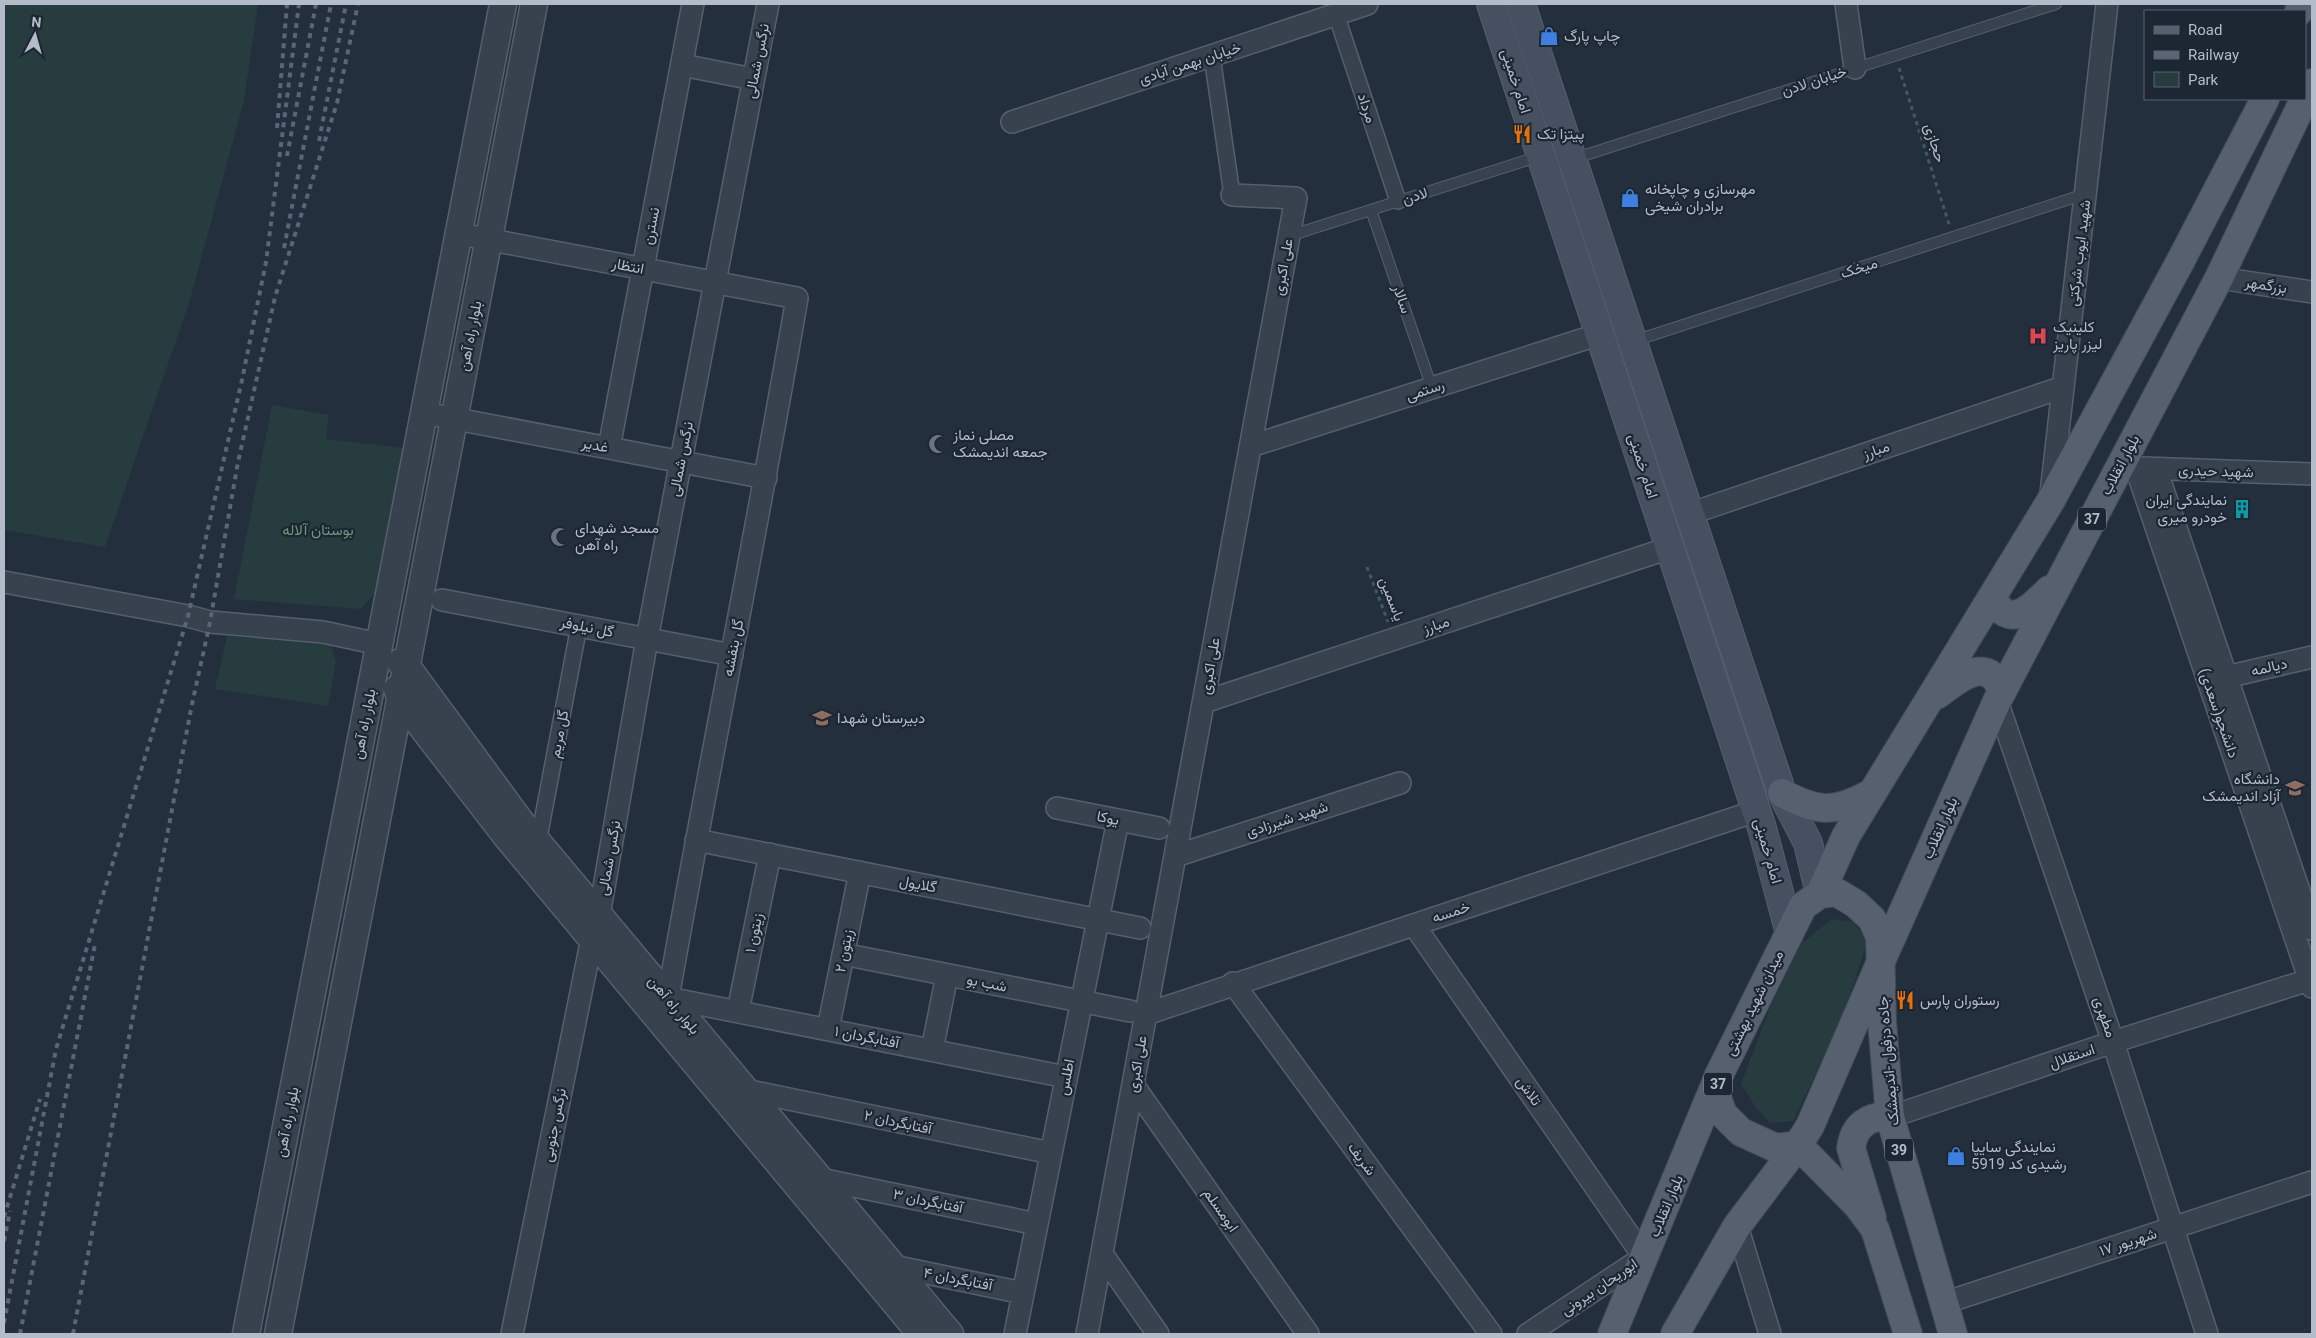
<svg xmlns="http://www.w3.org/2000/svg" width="2316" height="1338" font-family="Roboto,Vazirmatn,sans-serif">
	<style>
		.green { fill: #263c3f }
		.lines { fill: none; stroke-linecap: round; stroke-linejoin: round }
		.service-casing { stroke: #565f6c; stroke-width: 12 }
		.pedestrian-casing { stroke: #565f6c; stroke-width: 18 }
		.minor-casing { stroke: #565f6c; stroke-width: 24 }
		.tertiary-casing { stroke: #565f6c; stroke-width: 29 }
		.secondary-casing { stroke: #565f6c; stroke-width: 30 }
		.primary-casing { stroke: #414a57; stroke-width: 30 }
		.path { stroke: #44595c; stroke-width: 3; stroke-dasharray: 4 4; stroke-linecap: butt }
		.service { stroke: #38414e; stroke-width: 10 }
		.pedestrian { stroke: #38414e; stroke-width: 15 }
		.minor { stroke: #38414e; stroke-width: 21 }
		.tertiary { stroke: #38414e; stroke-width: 26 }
		.secondary { stroke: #465061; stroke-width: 28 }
		.primary { stroke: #56606e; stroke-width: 28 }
		.rail { stroke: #5a6575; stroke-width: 4; stroke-dasharray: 5 5; stroke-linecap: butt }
		.labels { text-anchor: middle; stroke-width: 4.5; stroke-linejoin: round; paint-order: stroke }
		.shield { fill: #1d2633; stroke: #878f9c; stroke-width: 1 }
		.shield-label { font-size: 14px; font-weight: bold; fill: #b4bcc9 }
		.poi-label { font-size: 15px; fill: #b4bcc9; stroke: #1d2633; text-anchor: start }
		.street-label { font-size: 15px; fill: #b4bcc9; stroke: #1d2633 }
		.park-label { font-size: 15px; fill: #6b9a76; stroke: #1d2633 }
	</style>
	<rect width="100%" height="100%" fill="#242f3e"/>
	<!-- green -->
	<path class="green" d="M 4,4 L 258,4 L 244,100 L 190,300 L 105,547 L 4,530 Z
		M 272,405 L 329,415 L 326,439 L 404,448 L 378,589 L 361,609 L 234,599 Z
		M 227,636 L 331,645 L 336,662 L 328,706 L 215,689 Z
		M 1832,919 L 1853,922 L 1867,940 C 1851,1003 1821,1063 1793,1121 L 1770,1123 L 1757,1109 L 1741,1084 L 1770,1008 L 1801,944 Z"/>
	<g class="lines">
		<!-- service casing -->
		<g class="service-casing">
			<path id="service" d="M 1573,159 L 2056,4
				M 1371,210 L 1432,388
				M 1289,236 L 1540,156
				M 1634,341 L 2085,194"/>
		</g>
		<!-- pedestrian casing -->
		<g class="pedestrian-casing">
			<path id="pedestrian" d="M 1336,14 L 1398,201
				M 1212,56 L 1232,195
				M 538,843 L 579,626"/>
		</g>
		<!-- minor casing -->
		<g class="minor-casing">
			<path id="minor" d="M 1846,4 L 1855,68
				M 682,65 L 753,79
				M 1012,122 L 1367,4
				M 460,234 L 797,298 C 757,532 709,764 668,998 L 1066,1077
				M 2219,278 L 2312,292
				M 425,413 L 766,478
				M 1251,446 L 1600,334
				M 609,448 L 693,4
				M 2136,468 L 2312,987
				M 2144,468 L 2312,474
				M 2156,469 L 2312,929
				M 2051,493 L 2107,4
				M 1689,514 L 2063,387
				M 4,582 L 188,616 L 210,622 L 323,632 L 379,644
				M 442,600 L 732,655
				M 2226,677 L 2312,657
				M 1997,701 L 2113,1042 L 2207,1334
				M 1204,702 L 1669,548
				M 1057,808 L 1159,828
				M 696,840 L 1140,928
				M 1175,856 L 1400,783
				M 1414,925 L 1644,1257 L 1528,1334
				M 843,954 L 1130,1011
				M 1233,983 L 1491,1334
				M 738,1011 L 770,854
				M 1146,1014 L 1756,811
				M 828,1029 L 860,872
				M 932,1050 L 947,975
				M 1133,1085 L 1308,1334
				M 745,1090 L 1051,1153
				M 1890,1117 L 2113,1042 L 2312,979
				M 820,1179 L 1037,1224
				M 1737,1226 L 1770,1334
				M 1102,1254 L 1158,1334
				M 893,1266 L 1023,1293
				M 1944,1303 L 2312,1182
				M 512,1334 L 592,938 L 599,916 L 647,639 L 768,4
				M 1015,1334 L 1118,820
				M 1087,1334 L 1296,198 L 1232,195"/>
		</g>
		<!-- tertiary casing -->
		<g class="tertiary-casing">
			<path id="tertiary" d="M 400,662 L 408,668 L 521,822 L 950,1334
				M 397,689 L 401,700 L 506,836 L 921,1334
				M 246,1334 L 503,4
				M 278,1334 L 534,4"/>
		</g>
		<!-- secondary casing -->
		<g class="secondary-casing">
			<path id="secondary" d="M 1491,4 L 1762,828 L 1789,930
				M 1521,4 L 1782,793 L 1808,843 L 1820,894"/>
		</g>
		<!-- primary casing -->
		<g class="primary-casing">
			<path id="primary" d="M 2299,11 L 2302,4
				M 1992,598 C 2010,631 2031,608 2049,590
				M 1937,695 C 1957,680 1989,652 2002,692
				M 1782,793 C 1818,813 1837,813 1873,792
				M 1820,894 L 1846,836 L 2050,502 L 2180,262 L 2265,99
				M 1872,1218 L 1851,1148 C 1854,1126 1868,1115 1890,1117
				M 1612,1334 L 1717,1080
				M 1675,1334 L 1737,1226 L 1798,1145 L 1858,1206 L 1875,1229 L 1908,1334
				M 1953,1334 L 1890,1117 L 1882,1022 L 1880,937 L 1872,919 L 1856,904 L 1836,892 L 1820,894 L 1803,906 L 1718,1077 L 1717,1098 L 1723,1114 L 1741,1132 L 1776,1148 L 1798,1145 L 1810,1126 L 1882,959 L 1997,701 L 2219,278 L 2312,83"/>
		</g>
		<!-- path -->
		<path class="path" d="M 1899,68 L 1949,224
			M 1367,567 L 1388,622"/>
		<!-- service -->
		<use href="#service" class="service"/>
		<!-- pedestrian -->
		<use href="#pedestrian" class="pedestrian"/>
		<!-- minor -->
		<use href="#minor" class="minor"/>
		<!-- tertiary -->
		<use href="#tertiary" class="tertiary"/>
		<!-- secondary -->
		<use href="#secondary" class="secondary"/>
		<!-- primary -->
		<use href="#primary" class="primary"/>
		<!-- rail -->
		<path class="rail" d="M 277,128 L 287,4
			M 319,141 L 346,4
			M 287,156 L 316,4
			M 284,248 L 331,4
			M 4,1217 L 40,1099
			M 4,1241 L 10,1211
			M 4,1323 L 56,1049 L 188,616 L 242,380 L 266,262 L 299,4
			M 20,1334 L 95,944
			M 73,1334 L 191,709 L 210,622 L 238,462 L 275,297 L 337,103 L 358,4"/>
	</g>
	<!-- icons -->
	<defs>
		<g id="shop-bare" transform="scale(1.5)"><path d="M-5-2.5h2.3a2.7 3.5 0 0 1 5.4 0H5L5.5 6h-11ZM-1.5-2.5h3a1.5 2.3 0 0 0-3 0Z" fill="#3f7fe0" stroke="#1d2633" stroke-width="2.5" paint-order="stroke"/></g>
		<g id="restaurant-bare" transform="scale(1.5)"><path d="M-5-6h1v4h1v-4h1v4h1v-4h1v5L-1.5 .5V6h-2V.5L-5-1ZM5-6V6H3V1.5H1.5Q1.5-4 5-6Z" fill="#e8710a" stroke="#1d2633" stroke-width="2.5" paint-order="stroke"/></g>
		<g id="hospital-bare" transform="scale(1.5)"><path d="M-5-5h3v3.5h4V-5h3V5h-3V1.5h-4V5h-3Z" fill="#e0444e" stroke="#1d2633" stroke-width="2.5" paint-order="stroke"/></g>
		<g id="mosque-bare" transform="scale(1.5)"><path d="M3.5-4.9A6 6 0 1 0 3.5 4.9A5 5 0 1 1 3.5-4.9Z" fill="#6b7280" stroke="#1d2633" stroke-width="2.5" paint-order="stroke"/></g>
		<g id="building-bare" transform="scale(1.5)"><path d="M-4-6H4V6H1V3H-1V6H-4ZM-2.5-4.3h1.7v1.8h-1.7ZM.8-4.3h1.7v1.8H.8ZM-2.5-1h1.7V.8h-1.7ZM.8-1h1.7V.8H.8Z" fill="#0f9aa8" stroke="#1d2633" stroke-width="2.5" paint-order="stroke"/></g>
		<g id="school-bare" transform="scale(1.5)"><path d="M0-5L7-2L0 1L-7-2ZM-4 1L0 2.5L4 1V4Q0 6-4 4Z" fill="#8d6e63" stroke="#1d2633" stroke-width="2.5" paint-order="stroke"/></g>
		<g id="university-bare" transform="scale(1.5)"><path d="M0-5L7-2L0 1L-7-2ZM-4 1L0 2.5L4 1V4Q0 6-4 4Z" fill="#8d6e63" stroke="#1d2633" stroke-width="2.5" paint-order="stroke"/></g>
	</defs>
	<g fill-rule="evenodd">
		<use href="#shop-bare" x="1549" y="36"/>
		<use href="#restaurant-bare" x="1522" y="134"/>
		<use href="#shop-bare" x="1630" y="198"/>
		<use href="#hospital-bare" x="2038" y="336"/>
		<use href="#mosque-bare" x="938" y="444"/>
		<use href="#building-bare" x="2242" y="509"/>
		<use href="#mosque-bare" x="560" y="537"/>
		<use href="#school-bare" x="822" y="718"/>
		<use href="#university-bare" x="2295" y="788"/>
		<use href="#restaurant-bare" x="1905" y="1000"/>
		<use href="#shop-bare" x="1956" y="1156"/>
	</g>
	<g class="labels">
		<!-- shield labels -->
		<g class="shield">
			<rect x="2078" y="507.5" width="28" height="23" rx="4"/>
			<rect x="1704" y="1072.5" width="28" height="23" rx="4"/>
			<rect x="1885" y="1138.5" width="28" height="23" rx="4"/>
		</g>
		<g class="shield-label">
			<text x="2092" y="524">37</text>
			<text x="1718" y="1089">37</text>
			<text x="1899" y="1155">39</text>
		</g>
		<!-- poi labels -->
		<g class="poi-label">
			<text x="1564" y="41">چاپ پارگ</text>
			<text x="1537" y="139">پیتزا تک</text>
			<text x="1645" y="194">مهرسازی و چاپخانه<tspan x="1645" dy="17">برادران شیخی</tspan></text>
			<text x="2053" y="332">کلینیک<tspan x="2053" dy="17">لیزر پاریز</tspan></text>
			<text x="953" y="440">مصلی نماز<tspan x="953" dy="17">جمعه اندیمشک</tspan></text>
			<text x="2227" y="505" text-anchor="end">نمایندگی ایران<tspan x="2227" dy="17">خودرو میری</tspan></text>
			<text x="575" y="533">مسجد شهدای<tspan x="575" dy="17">راه آهن</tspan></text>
			<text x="837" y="723">دبیرستان شهدا</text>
			<text x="2280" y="784" text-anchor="end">دانشگاه<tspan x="2280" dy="17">آزاد اندیمشک</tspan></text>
			<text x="1920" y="1005">رستوران پارس</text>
			<text x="1971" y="1152">نمایندگی سایپا<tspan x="1971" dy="17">رشیدی کد 5919</tspan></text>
		</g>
		<!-- street labels -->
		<g class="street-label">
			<text transform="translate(757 61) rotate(-79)" y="5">نرگس شمالی</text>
			<text transform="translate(1190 63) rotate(-18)" y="5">خیابان بهمن آبادی</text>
			<text transform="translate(1516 81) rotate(72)" y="5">امام خمینی</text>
			<text transform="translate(1814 81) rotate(-18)" y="5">خیابان لادن</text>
			<text transform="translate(1367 108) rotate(72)" y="5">مرداد</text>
			<text transform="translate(1935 143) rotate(72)" y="5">حجازی</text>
			<text transform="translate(1415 196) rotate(-18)" y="5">لادن</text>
			<text transform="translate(651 226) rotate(-79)" y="5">نسترن</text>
			<text transform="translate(2079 253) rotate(-83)" y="5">شهید ایوب شرکتی</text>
			<text transform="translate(628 266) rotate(11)" y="5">انتظار</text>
			<text transform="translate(1283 267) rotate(-80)" y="5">علی اکبری</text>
			<text transform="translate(1859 268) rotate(-18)" y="5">میخک</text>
			<text transform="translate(2266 285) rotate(9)" y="5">بزرگمهر</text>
			<text transform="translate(1402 299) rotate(71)" y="5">سالار</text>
			<text transform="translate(470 336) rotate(-79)" y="5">بلوار راه آهن</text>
			<text transform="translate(1425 390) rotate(-18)" y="5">رستمی</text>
			<text transform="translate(595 445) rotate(11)" y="5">غدیر</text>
			<text transform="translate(1876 450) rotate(-19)" y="5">مبارز</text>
			<text transform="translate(681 459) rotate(-79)" y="5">نرگس شمالی</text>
			<text transform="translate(2120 465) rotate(-62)" y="5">بلوار انقلاب</text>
			<text transform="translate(1643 466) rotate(72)" y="5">امام خمینی</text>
			<text transform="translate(2216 471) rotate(2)" y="5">شهید حیدری</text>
			<text transform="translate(1392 599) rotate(69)" y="5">یاسمین</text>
			<text transform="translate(1436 625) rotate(-18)" y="5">مبارز</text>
			<text transform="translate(587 627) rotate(11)" y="5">گل نیلوفر</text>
			<text transform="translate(733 648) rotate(-79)" y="5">گل بنفشه</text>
			<text transform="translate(1210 666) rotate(-80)" y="5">علی اکبری</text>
			<text transform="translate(2269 667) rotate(-13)" y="5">دیالمه</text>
			<text transform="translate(2219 713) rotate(71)" y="5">دانشجو(سعدی)</text>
			<text transform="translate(364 724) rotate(-79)" y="5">بلوار راه آهن</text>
			<text transform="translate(559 734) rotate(-79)" y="5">گل مریم</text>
			<text transform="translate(1108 818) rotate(11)" y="5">یوکا</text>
			<text transform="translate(1287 819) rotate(-18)" y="5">شهید شیرزادی</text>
			<text transform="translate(1940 828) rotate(-66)" y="5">بلوار انقلاب</text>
			<text transform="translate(1768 851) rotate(74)" y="5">امام خمینی</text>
			<text transform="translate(609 858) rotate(-80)" y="5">نرگس شمالی</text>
			<text transform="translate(918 884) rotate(11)" y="5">گلایول</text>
			<text transform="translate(1451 912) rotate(-18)" y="5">خمسه</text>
			<text transform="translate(754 933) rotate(-79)" y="5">زیتون ۱</text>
			<text transform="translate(844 951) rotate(-79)" y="5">زیتون ۲</text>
			<text transform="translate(987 983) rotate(11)" y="5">شب بو</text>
			<text transform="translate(1754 1003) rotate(-64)" y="5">میدان شهید بهشتی</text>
			<text transform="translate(674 1005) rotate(50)" y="5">بلوار راه آهن</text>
			<text transform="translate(2105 1017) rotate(71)" y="5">مطهری</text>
			<text transform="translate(867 1037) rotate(11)" y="5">آفتابگردان ۱</text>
			<text transform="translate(2072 1056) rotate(-19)" y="5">استقلال</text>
			<text transform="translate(1888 1061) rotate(-95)" y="5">جاده دزفول -اندیمشک</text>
			<text transform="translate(1137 1064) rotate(-80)" y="5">علی اکبری</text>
			<text transform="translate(1066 1077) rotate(-79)" y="5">اطلس</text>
			<text transform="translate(1529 1091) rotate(55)" y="5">تلاش</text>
			<text transform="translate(287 1122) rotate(-79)" y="5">بلوار راه آهن</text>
			<text transform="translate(898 1122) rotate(12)" y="5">آفتابگردان ۲</text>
			<text transform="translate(554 1125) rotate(-79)" y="5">نرگس جنوبی</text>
			<text transform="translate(1362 1159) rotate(54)" y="5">شریف</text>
			<text transform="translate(928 1201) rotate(12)" y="5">آفتابگردان ۳</text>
			<text transform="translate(1666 1206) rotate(-67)" y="5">بلوار انقلاب</text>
			<text transform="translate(1221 1210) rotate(55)" y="5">ابومسلم</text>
			<text transform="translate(2128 1242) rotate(-18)" y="5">۱۷ شهریور</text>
			<text transform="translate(958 1279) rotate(11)" y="5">آفتابگردان ۴</text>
			<text transform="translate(1599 1287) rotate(-34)" y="5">ابوریحان بیرونی</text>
		</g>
		<!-- park labels -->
		<g class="park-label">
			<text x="318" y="535">بوستان آلاله</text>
		</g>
	</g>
	<!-- border -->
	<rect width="2316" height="1338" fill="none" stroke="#b4bcc9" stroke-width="10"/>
	<!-- legend -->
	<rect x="2144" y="10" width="162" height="90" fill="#1d2633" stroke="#59626f"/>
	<rect x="2154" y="26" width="25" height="8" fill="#56606e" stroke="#59626f"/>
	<text x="2188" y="35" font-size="15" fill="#b4bcc9">Road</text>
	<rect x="2154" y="51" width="25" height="8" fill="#5a6575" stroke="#59626f"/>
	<text x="2188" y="60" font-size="15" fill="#b4bcc9">Railway</text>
	<rect x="2154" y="72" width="25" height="15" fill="#263c3f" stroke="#59626f"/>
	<text x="2188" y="85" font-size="15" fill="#b4bcc9">Park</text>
	<!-- north arrow -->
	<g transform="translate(35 35) rotate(6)" stroke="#1d2633" stroke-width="4" paint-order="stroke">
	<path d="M0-4L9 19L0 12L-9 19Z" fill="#b4bcc9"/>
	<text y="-8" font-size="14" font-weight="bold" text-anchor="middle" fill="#b4bcc9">N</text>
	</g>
</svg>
